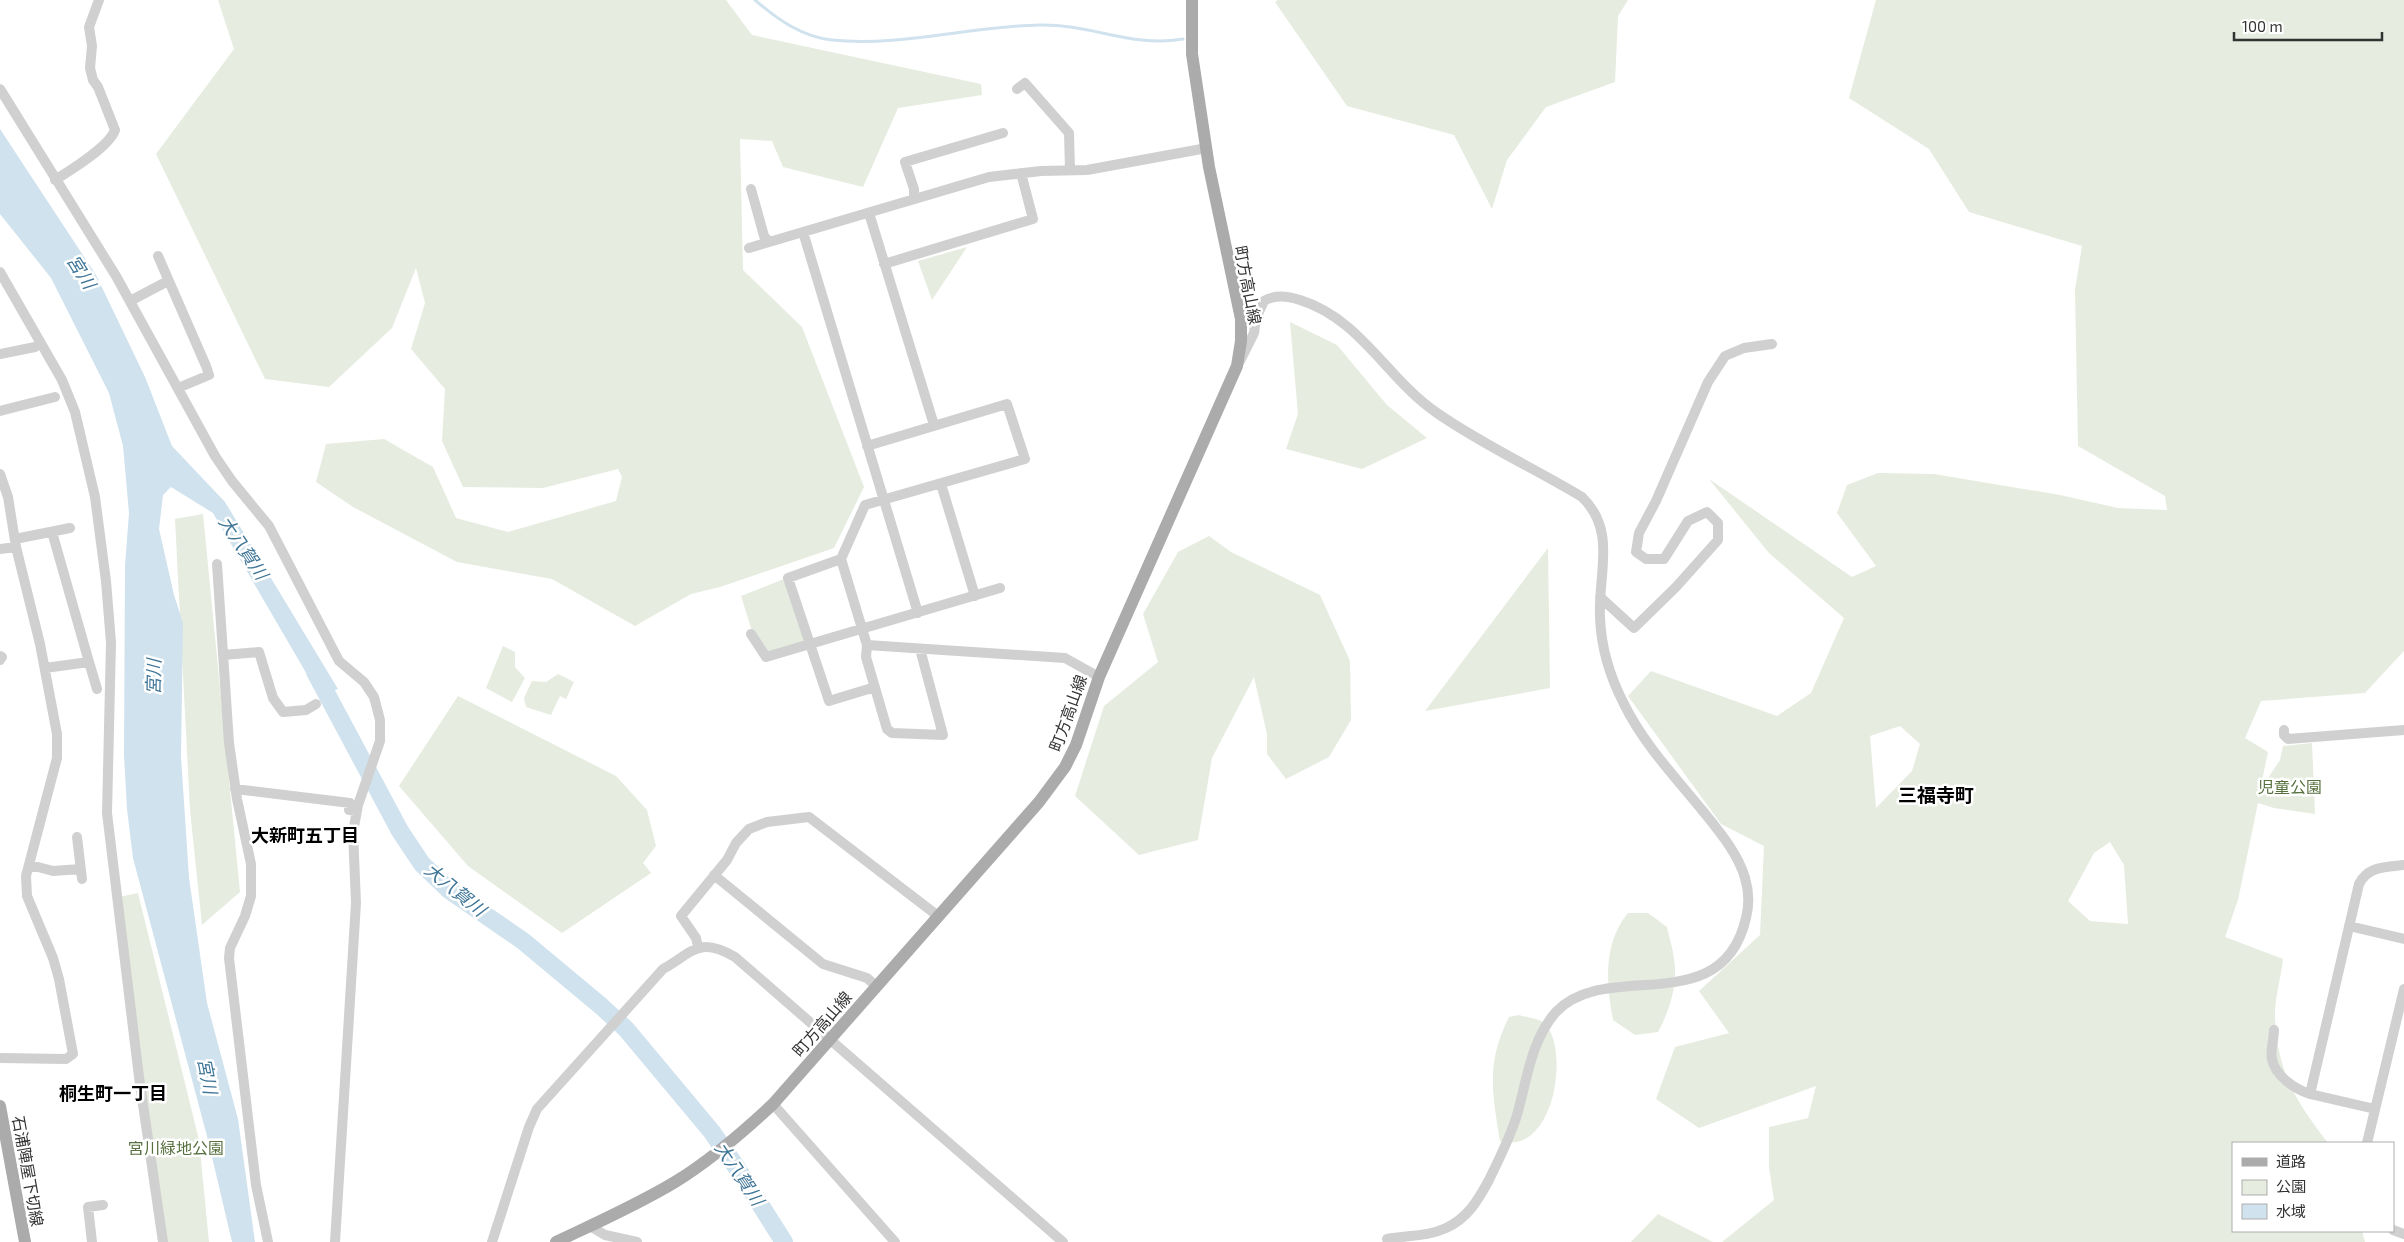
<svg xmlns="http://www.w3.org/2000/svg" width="2404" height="1242" font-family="'Exo 2','Noto Sans JP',sans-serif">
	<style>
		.green { fill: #e6ecdf; fill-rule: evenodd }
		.water { fill: #cfe2ee }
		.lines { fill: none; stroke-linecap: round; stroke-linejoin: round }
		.stream { stroke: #cfe2ee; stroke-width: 3 }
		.river { stroke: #cfe2ee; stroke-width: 18 }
		.minor { stroke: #d0d0d0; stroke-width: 10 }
		.major { stroke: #ababab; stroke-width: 12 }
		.labels { text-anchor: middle; stroke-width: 5; stroke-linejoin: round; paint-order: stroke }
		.street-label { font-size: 16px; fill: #333; stroke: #fff }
		.park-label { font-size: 16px; fill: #56703f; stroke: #fff }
		.water-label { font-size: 18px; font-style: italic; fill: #3f7597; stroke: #fff }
		.neighbourhood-label { font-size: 18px; font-weight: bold; fill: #000; stroke: #fff }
		.quarter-label { font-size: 19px; font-weight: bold; fill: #000; stroke: #fff }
	</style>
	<rect width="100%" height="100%" fill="#fff"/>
	<!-- green -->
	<path class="green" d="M 218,0 L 726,0 L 752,35 L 981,84 L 982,95 L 898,108 L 863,187 L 783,167 L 772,141 L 740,139 L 743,270 L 802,327 L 864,487 L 834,548 L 720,587 L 691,594 L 635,626 L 552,579 L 457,562 L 353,507 L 316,482 L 326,444 L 384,439 L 433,467 L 456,518 L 508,532 L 616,501 L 622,477 L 618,469 L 543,488 L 463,487 L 442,441 L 445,389 L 411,349 L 425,303 L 416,268 L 392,328 L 329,387 L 265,379 L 156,154 L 234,49 Z
		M 1278,0 L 1628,0 L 1618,16 L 1615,82 L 1546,107 L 1507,160 L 1492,209 L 1454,135 L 1347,106 L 1275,2 Z
		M 1876,0 L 2404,0 L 2404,651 L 2365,693 L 2261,701 L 2245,738 L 2268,752 L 2260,790 L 2280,760 L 2283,746 L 2312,743 L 2315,814 L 2274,808 L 2258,803 L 2238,900 L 2225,937 L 2283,959 C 2281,978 2274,1000 2275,1019 C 2278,1073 2296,1102 2328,1143 L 2233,1143 L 2233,1231 L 2362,1231 L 2365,1242 L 1722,1242 L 1774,1200 L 1769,1167 L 1769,1127 L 1808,1118 L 1816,1086 L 1699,1128 L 1656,1099 L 1675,1047 L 1729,1033 L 1699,991 L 1760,935 L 1764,846 L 1721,824 L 1628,696 L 1651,671 L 1777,716 L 1811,693 L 1844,618 L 1769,553 L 1709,479 L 1852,577 L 1876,566 L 1837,513 L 1847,485 L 1878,473 L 1934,474 L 2060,495 L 2118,508 L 2167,510 L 2165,496 L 2078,446 L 2075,290 L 2082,246 L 1969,212 L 1929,149 L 1849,98 ZM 1900,726 L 1920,744 L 1912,771 L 1876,808 L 1870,736 ZM 2110,842 L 2124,865 L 2128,924 L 2090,921 L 2068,901 L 2094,853 Z
		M 967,247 L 932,300 L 918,261 Z
		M 1290,322 L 1337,345 L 1387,405 L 1427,438 L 1362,469 L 1286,449 L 1298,414 Z
		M 203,514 L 240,892 L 202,925 L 190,810 L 175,519 Z
		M 1209,536 L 1231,552 L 1320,595 L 1350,661 L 1351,720 L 1329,757 L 1286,779 L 1267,754 L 1267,734 L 1254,677 L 1212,758 L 1198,840 L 1139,855 L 1075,796 L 1104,706 L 1158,662 L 1143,614 L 1178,552 Z
		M 1548,548 L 1550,688 L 1425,711 Z
		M 784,579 L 804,636 L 803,643 L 767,652 L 752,631 L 741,596 Z
		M 503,646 L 515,652 L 515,667 L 525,678 L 512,702 L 486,688 Z
		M 558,674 L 574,682 L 566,699 L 560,696 L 551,715 L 526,707 L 524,698 L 532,681 L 546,682 Z
		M 458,696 L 616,776 L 647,810 L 656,846 L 643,863 L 651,873 L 562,933 L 468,866 L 399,786 Z
		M 138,893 L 199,1140 L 209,1242 L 166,1242 L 119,897 Z
		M 1628,913 L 1648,913 L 1667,927 C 1669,938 1673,948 1674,959 C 1678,984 1670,1010 1658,1032 L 1635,1035 L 1613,1020 C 1606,984 1603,943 1628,913 Z
		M 1519,1015 C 1525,1017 1535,1018 1541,1021 C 1571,1037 1558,1157 1500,1141 C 1492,1092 1486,1063 1509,1017 Z
		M 1658,1214 L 1713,1242 L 1631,1242 Z"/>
	<!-- water -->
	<path class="water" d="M 0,129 L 96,275 L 145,377 L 172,446 L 225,502 L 338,689 L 319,695 L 213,513 L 171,487 L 163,495 L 159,529 L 174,595 L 183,623 L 181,757 L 189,878 L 207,1003 L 238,1119 L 255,1242 L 232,1242 L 208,1140 L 133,858 L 127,809 L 124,755 L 125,566 L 129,513 L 123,446 L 109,393 L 51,278 L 0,214 Z"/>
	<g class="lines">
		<!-- stream -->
		<path class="stream" d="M 755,0 C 777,19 802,37 832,40 C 901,47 971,26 1040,25 C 1091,24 1133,48 1183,39"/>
		<!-- river -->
		<path class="river" d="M 315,672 L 400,831 L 422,864 L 449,890 L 523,941 L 601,1006 L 626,1029 L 712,1132 L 737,1168 L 784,1242"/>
		<!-- minor -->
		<path class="minor" d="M 0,89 L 116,276 L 215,456 L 232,481 L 269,526 L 339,661 L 364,682 L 374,697 L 380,720 L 380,741 L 358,805 L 353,832 L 356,903 L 335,1242
			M 1017,89 L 1025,83 L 1069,133 L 1070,170
			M 55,180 C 71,170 109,147 115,130 L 98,87 L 93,80 L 90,68 L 92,46 L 89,27 L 99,0
			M 751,189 L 764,236 L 769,242
			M 914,199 L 914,189 L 905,162 L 1003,133
			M 869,213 L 934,425
			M 749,248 L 803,232
			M 158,256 L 206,366 L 209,375 L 178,388
			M 884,264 L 1033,219 L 1021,173
			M 0,272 L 62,380 L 75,412 L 95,497 L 106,581 L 111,643 L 107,813 L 139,1077 L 163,1242
			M 130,301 L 168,281
			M 0,354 L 35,347
			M 1240,361 L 1254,333 L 1256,318 L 1264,301 C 1275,294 1288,296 1300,300 C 1361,319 1387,379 1437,413 C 1483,445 1534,468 1582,497 C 1617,531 1598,573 1600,617 C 1601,647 1610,677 1624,704 C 1643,743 1675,777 1702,810 C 1718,830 1738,853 1745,878 C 1749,891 1749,906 1746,918 C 1722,1022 1606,958 1556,1012 C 1531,1040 1527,1080 1517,1115 C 1510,1138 1499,1159 1489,1180 C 1478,1200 1468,1218 1446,1228 C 1427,1237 1407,1235 1387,1239 L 1388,1242
			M 0,411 L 55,397
			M 867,446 L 1007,404 L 1025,459 L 865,505 L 841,559 L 867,645 L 866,657 L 887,729 L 892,733 L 943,735 L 920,649
			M 0,474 L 8,497 L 16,547 L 40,644 L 57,734 L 57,758 L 26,876 L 27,896 L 53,958 L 59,979 L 73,1054 L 66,1059 L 0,1058
			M 941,484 L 975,596
			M 15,539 L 70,528
			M 0,549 L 16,547
			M 841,559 L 788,578 L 829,701 L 875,687
			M 217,564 L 229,743 L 237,799 L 251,864 L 251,896 L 245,916 L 230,948 L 229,958 L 256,1185 L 268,1242
			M 1600,597 L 1634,628 L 1676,587 L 1718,540 L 1718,523 L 1707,512 L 1688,521 L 1664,559 L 1646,559 L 1636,552 L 1639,533 L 1656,501 L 1708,382 L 1725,356 L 1744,348 L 1772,344
			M 918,613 L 803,232 L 989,177 L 1041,171 L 1087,170 L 1207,148
			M 751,634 L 766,657 L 1000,588
			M 867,645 L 1065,658 L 1099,677
			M 223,655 L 259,652 L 273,698 L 283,712 L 306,710 L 316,704
			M 0,656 L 2,657 L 0,660
			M 89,662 L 97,689
			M 45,668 L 89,662 L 52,532
			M 2284,730 L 2284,735 L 2288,739 L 2404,730
			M 235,789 L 350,803 L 349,810 L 357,811
			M 77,837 L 82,879
			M 29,867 L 38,867 L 53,871 L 80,869
			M 714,875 L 823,964 L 867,978 L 876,986
			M 2349,926 L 2404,939
			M 698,947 L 696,938 L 681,916 L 727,860 L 736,843 L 749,829 L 767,822 L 809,817 L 938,916
			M 2274,1030 C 2274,1039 2270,1051 2272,1059 C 2275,1076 2295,1089 2310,1094
			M 773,1104 L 895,1242
			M 2375,1109 L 2310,1094 L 2359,884 C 2368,866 2386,867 2404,865
			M 2367,1143 L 2404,989
			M 590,1226 L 605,1235 L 637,1242
			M 2393,1230 L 2404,1234
			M 92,1242 L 88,1207 L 103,1205
			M 492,1242 L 529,1127 L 537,1109 L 663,969 C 693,952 699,936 735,957 L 1063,1242"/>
		<!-- major -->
		<path class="major" d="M 0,1106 L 25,1242
			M 556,1242 C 596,1223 637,1205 675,1182 C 711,1160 742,1133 773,1104 L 1039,802 L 1065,767 L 1076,745 L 1099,677 L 1237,366 L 1241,341 L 1241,319 L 1209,167 L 1192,54 L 1192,0"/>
	</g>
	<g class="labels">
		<!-- street labels -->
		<g class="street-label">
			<text transform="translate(1248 285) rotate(79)" y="6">町方高山線</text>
			<text transform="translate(1068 713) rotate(-70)" y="6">町方高山線</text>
			<text transform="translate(822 1024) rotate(-49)" y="6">町方高山線</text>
			<text transform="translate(28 1171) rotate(80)" y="6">石浦陣屋下切線</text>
		</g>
		<!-- park labels -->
		<g class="park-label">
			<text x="2290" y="793">児童公園</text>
			<text x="176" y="1154">宮川緑地公園</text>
		</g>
		<!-- water labels -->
		<g class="water-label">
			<text transform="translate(81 272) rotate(58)" y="6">宮川</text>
			<text transform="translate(243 548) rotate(56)" y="6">大八賀川</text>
			<text transform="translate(154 677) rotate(-89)" y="6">宮川</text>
			<text transform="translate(455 890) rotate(39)" y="6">大八賀川</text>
			<text transform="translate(207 1076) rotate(79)" y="6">宮川</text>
			<text transform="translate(739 1174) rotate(56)" y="6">大八賀川</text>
		</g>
		<!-- neighbourhood labels -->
		<g class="neighbourhood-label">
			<text x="305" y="842">大新町五丁目</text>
			<text x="113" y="1100">桐生町一丁目</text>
		</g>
		<!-- quarter labels -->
		<g class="quarter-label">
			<text x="1936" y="802">三福寺町</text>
		</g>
	</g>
	<!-- legend -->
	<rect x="2232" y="1142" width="162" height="90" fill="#ffffff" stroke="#adadad"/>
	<rect x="2242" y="1158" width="25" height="8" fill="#ababab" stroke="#adadad"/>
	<text x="2276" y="1167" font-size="15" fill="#333333">道路</text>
	<rect x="2242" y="1180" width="25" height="15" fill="#e6ecdf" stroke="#adadad"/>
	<text x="2276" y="1192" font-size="15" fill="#333333">公園</text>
	<rect x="2242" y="1204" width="25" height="15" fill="#cfe2ee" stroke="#adadad"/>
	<text x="2276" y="1217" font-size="15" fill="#333333">水域</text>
	<!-- scale -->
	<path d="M2234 32v8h148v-8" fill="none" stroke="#333333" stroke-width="2.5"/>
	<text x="2242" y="32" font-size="15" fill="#333333" stroke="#ffffff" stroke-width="4" paint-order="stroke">100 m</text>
</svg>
